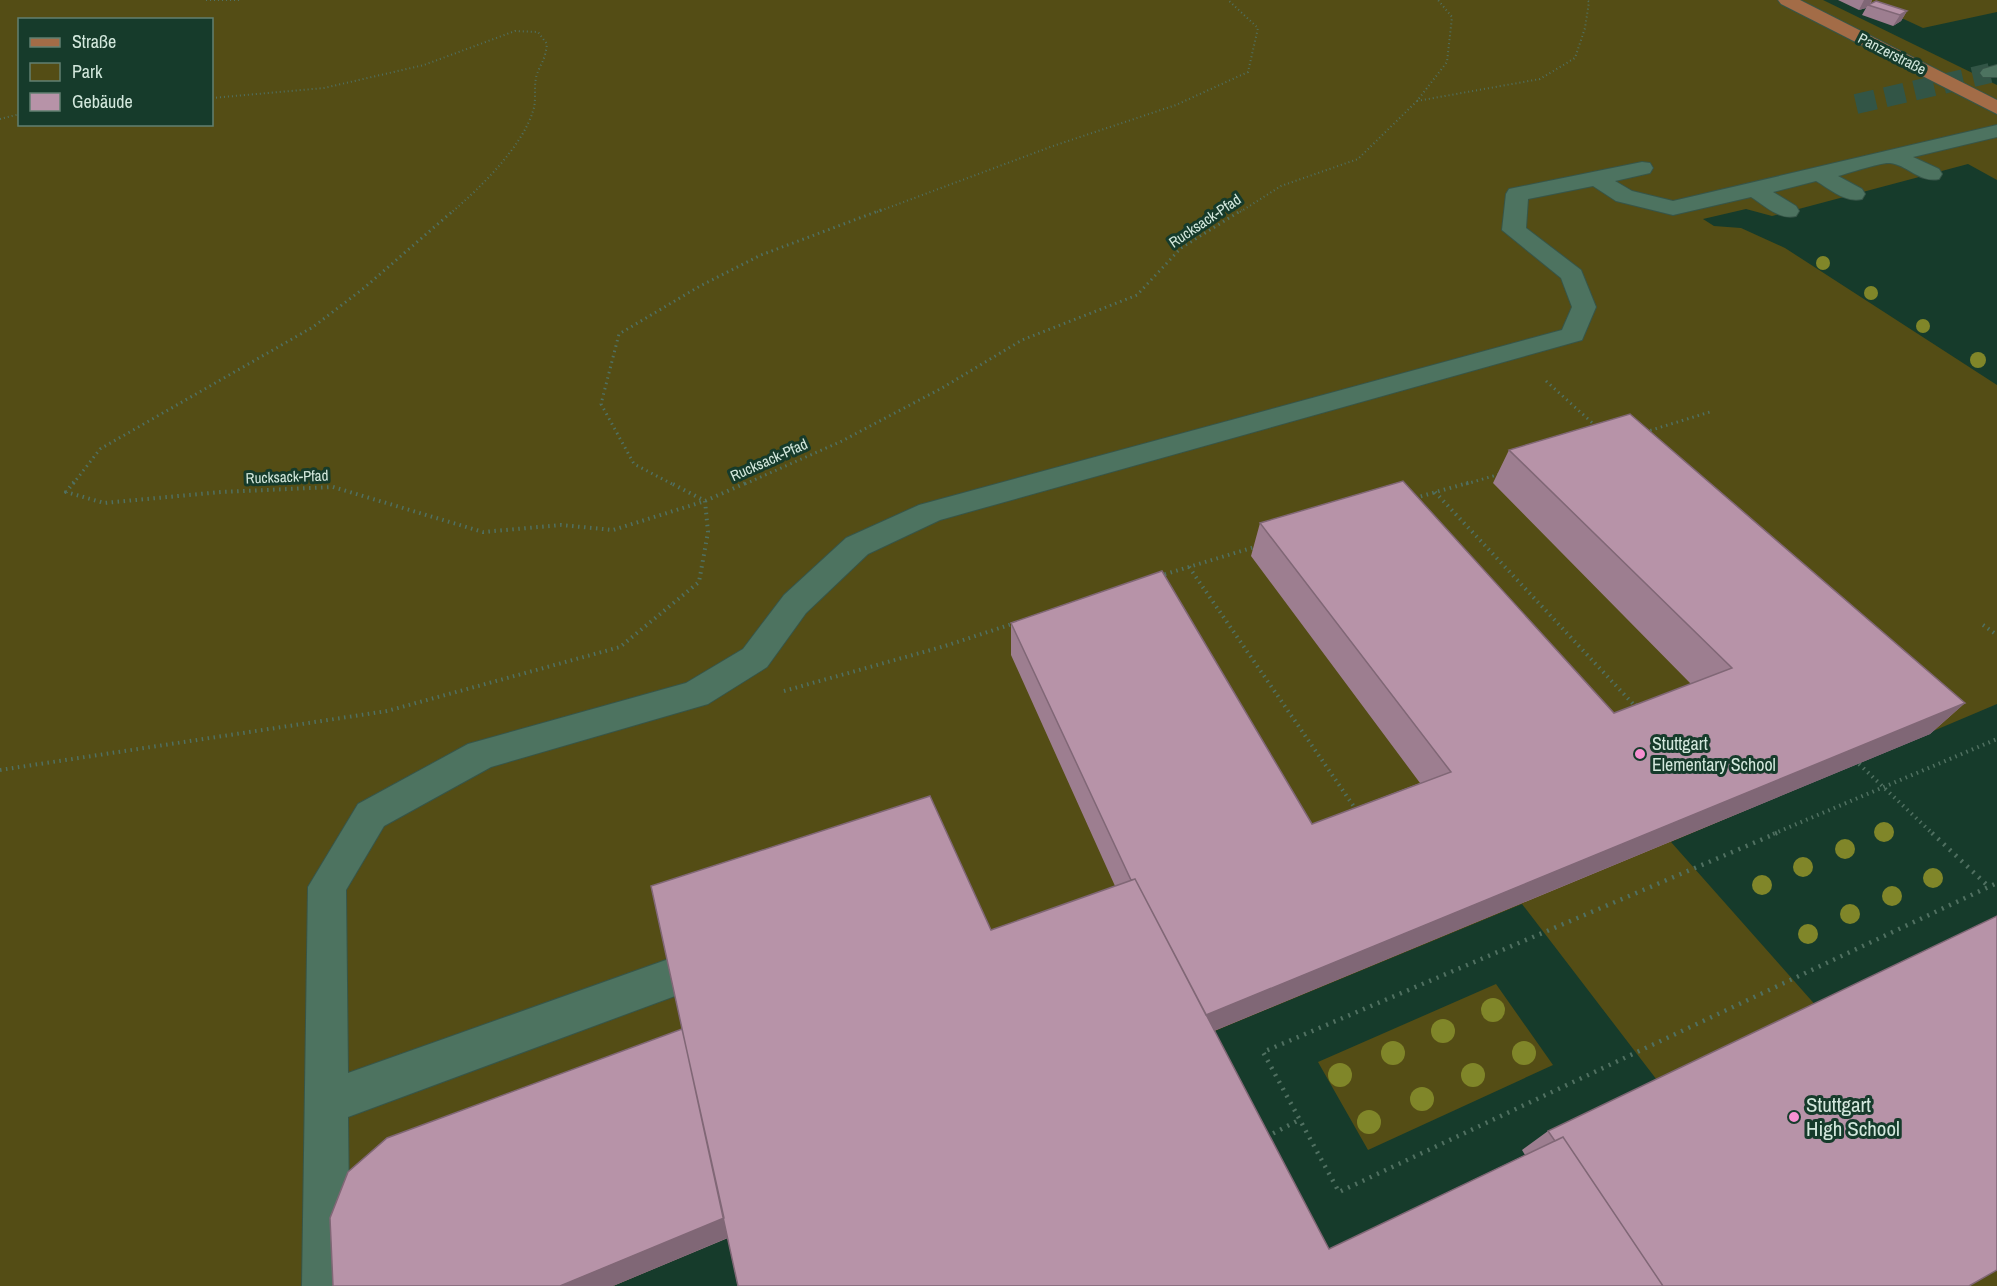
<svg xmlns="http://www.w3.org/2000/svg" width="1997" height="1286" font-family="'Archivo Narrow',sans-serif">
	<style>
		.green { fill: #544d15; fill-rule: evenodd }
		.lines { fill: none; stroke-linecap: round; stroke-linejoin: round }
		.minor-tunnel { stroke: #325546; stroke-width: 20; stroke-dasharray: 20 10; stroke-linecap: butt }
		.minor-casing { stroke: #375548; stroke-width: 2 }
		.major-casing { stroke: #375548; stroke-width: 2 }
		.path-far3 { stroke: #507061; stroke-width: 2; stroke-dasharray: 1 3; stroke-linecap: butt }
		.path-far2 { stroke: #507061; stroke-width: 3; stroke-dasharray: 1.5 4; stroke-linecap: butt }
		.path-far1 { stroke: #507061; stroke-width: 4; stroke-dasharray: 1.5 4.5; stroke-linecap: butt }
		.path { stroke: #507061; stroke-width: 4.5; stroke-dasharray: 2 6; stroke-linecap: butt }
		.minor { fill: #4d7360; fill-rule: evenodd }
		.major { fill: #a36c47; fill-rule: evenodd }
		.tree { fill: #808629 }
		.wall { fill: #9d7e90 }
		.shaded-wall { fill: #806776 }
		.building { fill: #b793a8; stroke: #806776; stroke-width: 1.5 }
		.poi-dot { fill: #f690d1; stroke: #163b2b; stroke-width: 2 }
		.labels { text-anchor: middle; stroke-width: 6; stroke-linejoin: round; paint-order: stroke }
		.far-street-label { font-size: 15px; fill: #d3e8dd; stroke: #163b2b }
		.poi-label { font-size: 18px; fill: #d3e8dd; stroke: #163b2b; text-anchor: start }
		.near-poi-label { font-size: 21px; fill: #d3e8dd; stroke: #163b2b; text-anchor: start }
	</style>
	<rect width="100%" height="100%" fill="#163b2b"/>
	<!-- green -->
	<path class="green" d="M 0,0 L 1823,0 L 1997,85 L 1997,180 L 1968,164 L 1772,216 L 1746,209 L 1703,219 L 1714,226 L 1741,228 L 1785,248 L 1997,385 L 1997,704 L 1671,842 L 1818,1008 L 1997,922 L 1997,1286 L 751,1286 L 739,1233 L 613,1286 L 0,1286 ZM 20,20 L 212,20 L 212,124 L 20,124 ZM 1522,904 L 1660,1084 L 1529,1161 L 1308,1267 L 1193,1040 Z
		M 1863,0 L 1997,0 L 1997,12 L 1923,28 Z
		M 1496,984 L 1553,1065 L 1368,1150 L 1318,1062 Z"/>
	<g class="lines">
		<!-- minor-tunnel -->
		<path class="minor-tunnel" d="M 1856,104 L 1990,73"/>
		<!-- minor casing -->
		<g class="minor-casing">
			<path id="minor" d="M 1997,65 L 1997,77 L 1983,77 L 1980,73 L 1983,69 Z
				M 1997,125 L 1997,137 L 1913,157 L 1939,169 L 1942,174 L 1939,179 C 1919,183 1908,165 1890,163 C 1881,162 1849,173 1838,176 L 1862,189 L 1865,194 L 1862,199 C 1845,203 1830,189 1816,181 L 1773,192 L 1796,206 L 1799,211 L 1796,216 C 1779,220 1765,206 1751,197 L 1673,215 L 1616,201 L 1593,186 L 1528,199 L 1526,228 L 1581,270 L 1596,307 L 1582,340 L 940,520 L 868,554 L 806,613 L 767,667 L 708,704 L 491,767 L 384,826 L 346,890 L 348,1073 L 680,955 L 694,961 L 700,975 L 694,989 L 348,1117 L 350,1286 L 302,1286 L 308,887 L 358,804 L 468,744 L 686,683 L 743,649 L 784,595 L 846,538 L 919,505 L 1562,330 L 1572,307 L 1561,278 L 1502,230 L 1506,194 L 1509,189 L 1642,162 L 1650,163 L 1653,168 L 1650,173 L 1615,181 L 1632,191 L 1673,201 Z"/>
		</g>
		<!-- major casing -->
		<g class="major-casing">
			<path id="major" d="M 1778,0 L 1800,0 L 1997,100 L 1997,114 L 1781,4 Z"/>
		</g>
		<!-- path-far3 -->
		<path class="path-far3" d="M 206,0 L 242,0
			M 212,98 L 324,88 L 424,65 L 515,31 L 538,32 L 547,44 C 545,60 542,61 537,74 C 533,86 537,100 533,111 C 522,147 480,188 452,212
			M 1417,101 L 1540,79 L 1575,58 L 1585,28 L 1589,2 L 1587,0
			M 0,119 L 20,114
			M 877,212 L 1053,146 L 1176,105 L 1248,72 L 1258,28 L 1228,0
			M 1240,212 L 1281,186 L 1358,159 L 1417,101 L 1447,62 L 1452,17 L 1438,0"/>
		<!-- path-far2 -->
		<path class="path-far2" d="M 1546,381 L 1598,428
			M 1645,432 L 1713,411
			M 73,484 L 100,449 L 313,327 L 364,288 L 454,210
			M 672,484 L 634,464 L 601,404 L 619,334 L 700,286 L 761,255 L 881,210
			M 745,484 L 842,441 L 942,388 L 1022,340 L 1137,295 L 1181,248 L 1242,210
			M 1466,484 L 1500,474"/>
		<!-- path-far1 -->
		<path class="path-far1" d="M 74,482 L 66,492 L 104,503 L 221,492 L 333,487 L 483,532 L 561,525 L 613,530 L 705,501 L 748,482
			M 1435,492 L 1635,706 L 1638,705
			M 1415,498 L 1471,482
			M 1189,567 L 1357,811
			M 1159,576 L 1258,546
			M 1983,625 L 1997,635
			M 784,691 L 945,646 L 1015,623
			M 1859,764 L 1933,834
			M 0,770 L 387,711 L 620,647 L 699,582 L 708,532 L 705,501 L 669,482
			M 1773,834 L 1997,739"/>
		<!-- path -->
		<path class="path" d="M 1777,833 L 1263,1052 L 1339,1192 L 1997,883
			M 1932,833 L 1988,886
			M 1266,1137 L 1299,1120"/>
		<!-- minor -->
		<use href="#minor" class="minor"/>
		<!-- major -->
		<use href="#major" class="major"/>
	</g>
	<!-- trees -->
	<g class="tree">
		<circle cx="1823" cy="263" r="7"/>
		<circle cx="1871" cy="293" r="7"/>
		<circle cx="1923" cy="326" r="7"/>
		<circle cx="1978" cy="360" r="8"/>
		<circle cx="1884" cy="832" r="10"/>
		<circle cx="1845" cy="849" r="10"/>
		<circle cx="1803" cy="867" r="10"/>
		<circle cx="1933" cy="878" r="10"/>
		<circle cx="1762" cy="885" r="10"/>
		<circle cx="1892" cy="896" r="10"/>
		<circle cx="1850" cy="914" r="10"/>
		<circle cx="1808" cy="934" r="10"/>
		<circle cx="1493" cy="1010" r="12"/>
		<circle cx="1443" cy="1031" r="12"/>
		<circle cx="1393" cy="1053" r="12"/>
		<circle cx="1524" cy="1053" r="12"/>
		<circle cx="1340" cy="1075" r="12"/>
		<circle cx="1473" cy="1075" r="12"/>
		<circle cx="1422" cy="1099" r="12"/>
		<circle cx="1369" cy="1122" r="12"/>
	</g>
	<!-- wall -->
	<path class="wall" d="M 1838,0 L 1872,0 L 1871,3 L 1907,11 L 1901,21 L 1893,26 L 1862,15 L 1866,8 L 1859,10 Z
		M 1509,450 L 1965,703 L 1930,734 L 1214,1031 L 1329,1249 L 1525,1155 L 1522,1150 L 1548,1131 L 1997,1270 L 728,1238 L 613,1286 L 991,930 L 1115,886 L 1011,655 L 1011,623 L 1312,824 L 1420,783 L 1251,556 L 1260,523 L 1614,713 L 1691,684 L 1493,483 Z"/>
	<!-- shaded-wall -->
	<path class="shaded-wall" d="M 1864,0 L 1872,0 L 1869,5 L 1868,5 L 1866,8 L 1859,10 Z
		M 1907,11 L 1901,21 L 1893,26 L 1900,15 Z
		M 1965,703 L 1930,734 L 1192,1040 L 1201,1016 Z
		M 726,1217 L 739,1233 L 613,1286 L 560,1286 Z"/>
	<!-- building -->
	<path class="building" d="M 1876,1 L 1907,11 L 1900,15 L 1868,5 Z
		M 1630,414 L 1965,703 L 1206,1015 L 1135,879 L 1131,880 L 1011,623 L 1162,571 L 1312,824 L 1451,772 L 1260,523 L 1403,481 L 1614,713 L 1732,668 L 1509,450 Z
		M 930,796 L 991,930 L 1135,879 L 1329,1249 L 1563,1137 L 1663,1286 L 738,1286 L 651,886 Z
		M 1997,916 L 1997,1270 L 1969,1286 L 1663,1286 L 1563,1137 L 1555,1141 L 1548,1131 Z
		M 682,1029 L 724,1218 L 560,1286 L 333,1286 L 330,1218 L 348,1172 L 387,1138 Z"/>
	<!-- markers -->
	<g class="poi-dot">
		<circle cx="1640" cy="754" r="6"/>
		<circle cx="1794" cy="1117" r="6"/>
	</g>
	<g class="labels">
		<!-- far-street labels -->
		<g class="far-street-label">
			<text transform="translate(1892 54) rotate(27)" y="5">Panzerstraße</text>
			<text transform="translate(1205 221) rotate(-34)" y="5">Rucksack-Pfad</text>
			<text transform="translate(769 460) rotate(-24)" y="5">Rucksack-Pfad</text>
			<text transform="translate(287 477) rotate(-2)" y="5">Rucksack-Pfad</text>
		</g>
		<!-- poi labels -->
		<g class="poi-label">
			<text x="1652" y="750">Stuttgart<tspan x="1652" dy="21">Elementary School</tspan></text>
		</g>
		<!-- near-poi labels -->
		<g class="near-poi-label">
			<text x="1806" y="1112">Stuttgart<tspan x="1806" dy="24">High School</tspan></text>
		</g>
	</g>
	<!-- legend -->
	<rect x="18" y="18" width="195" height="108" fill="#163b2b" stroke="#628072" stroke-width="1.5"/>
	<rect x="30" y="38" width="30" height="9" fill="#a36c47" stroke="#628072" stroke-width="1.5"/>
	<text x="72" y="48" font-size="18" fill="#d3e8dd">Straße</text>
	<rect x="30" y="63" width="30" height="18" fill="#544d15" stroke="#628072" stroke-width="1.5"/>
	<text x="72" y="78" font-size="18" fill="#d3e8dd">Park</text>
	<rect x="30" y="93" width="30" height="18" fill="#b793a8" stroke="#628072" stroke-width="1.5"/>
	<text x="72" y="108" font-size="18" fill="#d3e8dd">Gebäude</text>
</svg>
